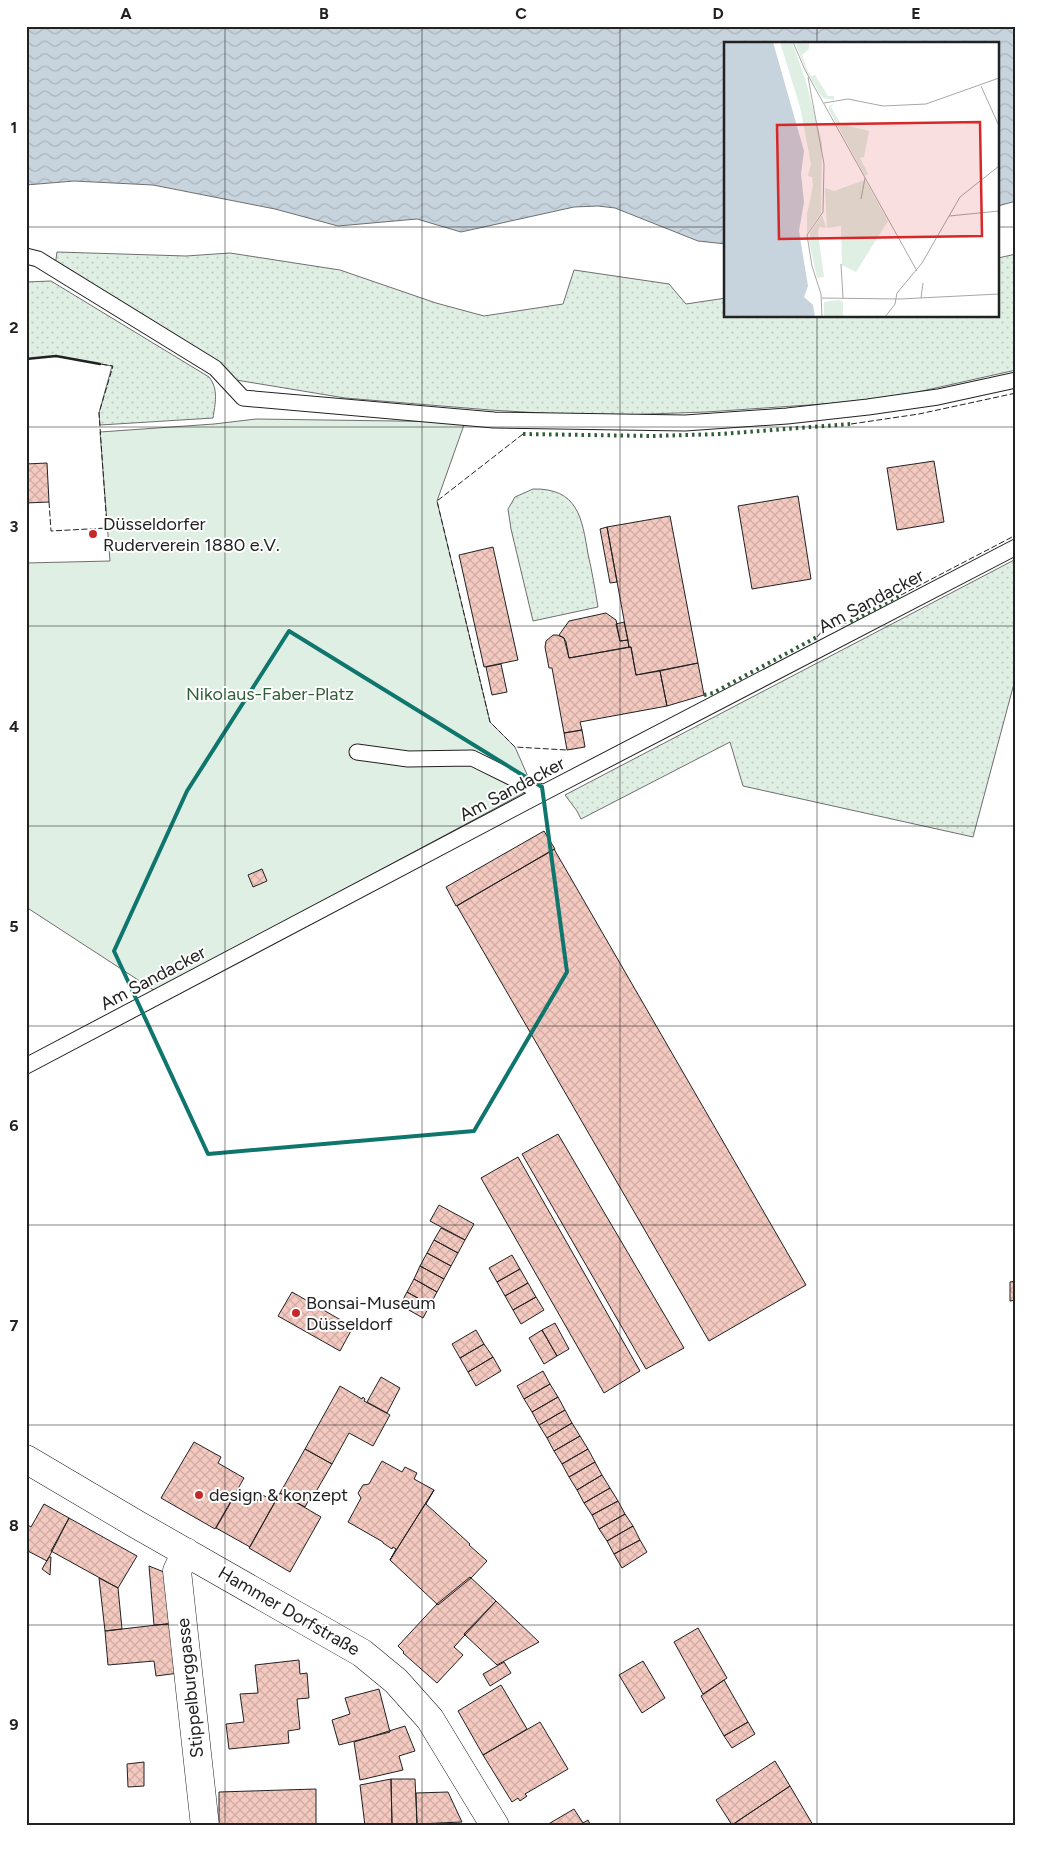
<svg xmlns="http://www.w3.org/2000/svg" width="1042" height="1852" font-family="Figtree,sans-serif">
	<style>
		.grass { fill: url(#grass-dots); stroke: #6f6f6f }
		.park { fill: #e0efe3; stroke: #6f6f6f }
		.water { fill: url(#water-waves); stroke: #6f6f6f }
		.building { fill: url(#building-cross-hatch); stroke: #222 }
		.lines { fill: none; stroke-linecap: round; stroke-linejoin: round }
		.service-casing { stroke: #222; stroke-width: 17 }
		.minor-casing { stroke: #222; stroke-width: 29 }
		.service { stroke: #fff; stroke-width: 15 }
		.minor { stroke: #fff; stroke-width: 28 }
		.hedge { stroke: #2f5e38; stroke-width: 4; stroke-dasharray: 2.5 4; stroke-linecap: butt }
		.fence { stroke: #222; stroke-width: 1; stroke-dasharray: 6 2.5; stroke-linecap: butt }
		.wall { stroke: #222; stroke-width: 2.5 }
		.marked { fill: none; stroke: #0f766e; stroke-width: 4; stroke-linejoin: round }
		.grid { fill: none; stroke: #222; stroke-width: 1; stroke-opacity: 0.55 }
		.poi-dot { fill: #c62828; stroke: #fff; stroke-width: 2 }
		.labels { text-anchor: middle; stroke-width: 4; stroke-linejoin: round; paint-order: stroke }
		.poi-label { font-size: 18px; fill: #222; stroke: #fff; text-anchor: start }
		.street-label { font-size: 18px; fill: #222; stroke: #fff }
		.park-label { font-size: 18px; fill: #2f5e38; stroke: #fff }
		.inset-road { fill: none; stroke: #a7a7a7; stroke-width: 1 }
		.view { fill: #d62828; fill-opacity: 0.15; stroke: #d62828; stroke-width: 2.5 }
		.inset-edge { fill: none; stroke: #222; stroke-width: 2.5 }
		.neatline { fill: none; stroke: #222; stroke-width: 2 }
		.grid-label { font-size: 16px; text-anchor: middle; font-weight: bold; fill: #222 }
	</style>
	<defs>
		<pattern id="grass-dots" width="8" height="8" patternUnits="userSpaceOnUse" patternTransform="scale(1.25)"><rect width="8" height="8" fill="#e0efe3"/><path d="M2 2h.1M6 6h.1" fill="none" stroke="#c0cdc2" stroke-width="1.8" stroke-linecap="round"/></pattern>
		<pattern id="water-waves" width="16" height="10" patternUnits="userSpaceOnUse" patternTransform="scale(1.25)"><rect width="16" height="10" fill="#c7d3dd"/><path d="M0 5q4-4 8 0t8 0" fill="none" stroke="#abb5bd"/></pattern>
		<pattern id="building-cross-hatch" width="8" height="8" patternUnits="userSpaceOnUse" patternTransform="scale(1.25)"><rect width="8" height="8" fill="#f3c9c0"/><path d="M0 0l8 8M0 8l8-8" fill="none" stroke="#d0aca5"/></pattern>
	</defs>
	<rect width="100%" height="100%" fill="#fff"/>
	<!-- grass -->
	<path class="grass" d="M 57,252 L 186,256 L 230,253 L 340,270 L 436,303 L 484,316 L 563,304 L 574,270 L 669,284 L 686,304 L 726,298 L 726,316 L 998,316 L 998,258 L 1016,254 L 1016,370 L 882,400 L 706,412 L 592,416 L 490,410 L 345,398 L 236,380 L 55,266 Z
		M 51,281 L 209,377 C 219,389 215,404 213,418 L 100,425 L 99,413 L 112,366 L 56,356 L 26,359 L 26,282 Z
		M 533,489 C 578,488 582,518 588,554 C 592,571 595,589 598,607 L 533,621 L 511,529 L 508,509 L 515,497 Z
		M 1016,559 L 1016,676 L 973,837 L 743,786 L 730,742 L 581,819 L 577,811 L 565,795 Z"/>
	<!-- park -->
	<path class="park" d="M 256,419 L 465,422 L 437,501 L 490,722 L 515,747 L 533,788 L 155,991 L 26,907 L 26,563 L 110,561 L 100,432 L 214,424 Z"/>
	<!-- water -->
	<path class="water" d="M 26,26 L 1016,26 L 1016,201 L 998,206 L 998,44 L 726,44 L 726,244 L 698,241 L 615,208 L 598,206 L 574,207 L 461,232 L 417,219 L 338,226 L 275,209 L 153,185 L 74,181 L 26,185 Z"/>
	<!-- building -->
	<path class="building" d="M 934,461 L 944,522 L 897,530 L 887,468 Z
		M 47,463 L 49,502 L 26,503 L 26,464 Z
		M 798,496 L 811,579 L 752,589 L 738,506 Z
		M 670,516 L 698,663 L 636,675 L 631,647 L 629,647 L 607,527 Z
		M 607,527 L 617,582 L 610,583 L 600,529 Z
		M 493,547 L 518,660 L 484,667 L 459,555 Z
		M 606,613 L 616,620 L 620,641 L 628,640 L 629,647 L 569,658 L 566,642 L 564,638 L 559,635 L 569,621 Z
		M 624,622 L 628,640 L 620,641 L 616,624 Z
		M 553,635 L 557,635 L 564,638 L 569,658 L 631,647 L 636,675 L 660,671 L 667,706 L 580,722 L 582,730 L 564,733 L 552,668 L 549,668 L 545,647 L 546,641 Z
		M 698,663 L 704,695 L 667,706 L 660,671 Z
		M 501,664 L 507,692 L 492,695 L 486,667 Z
		M 582,730 L 585,747 L 567,750 L 564,733 Z
		M 544,831 L 555,849 L 456,906 L 446,887 Z
		M 554,849 L 806,1285 L 709,1341 L 457,906 Z
		M 262,869 L 267,881 L 253,887 L 248,875 Z
		M 558,1134 L 684,1348 L 646,1369 L 522,1154 Z
		M 518,1157 L 640,1371 L 604,1393 L 481,1178 Z
		M 439,1205 L 474,1224 L 465,1240 L 430,1221 Z
		M 441,1228 L 465,1240 L 458,1253 L 434,1240 Z
		M 434,1240 L 458,1253 L 451,1266 L 427,1253 Z
		M 427,1253 L 451,1266 L 444,1279 L 420,1266 Z
		M 512,1255 L 520,1269 L 497,1282 L 489,1268 Z
		M 420,1266 L 444,1279 L 437,1292 L 414,1279 Z
		M 520,1269 L 528,1283 L 505,1296 L 497,1282 Z
		M 414,1279 L 437,1292 L 430,1305 L 407,1292 Z
		M 1016,1281 L 1016,1300 L 1010,1301 L 1010,1282 Z
		M 528,1283 L 536,1297 L 513,1310 L 505,1296 Z
		M 292,1292 L 353,1327 L 340,1351 L 278,1316 Z
		M 407,1292 L 430,1305 L 423,1318 L 400,1305 Z
		M 536,1297 L 544,1310 L 521,1324 L 513,1310 Z
		M 555,1323 L 569,1349 L 557,1356 L 542,1330 Z
		M 476,1330 L 484,1344 L 460,1358 L 452,1344 Z
		M 542,1330 L 557,1356 L 544,1364 L 529,1338 Z
		M 484,1344 L 493,1357 L 468,1372 L 460,1358 Z
		M 493,1357 L 501,1371 L 476,1386 L 468,1372 Z
		M 543,1371 L 550,1384 L 524,1399 L 517,1386 Z
		M 381,1377 L 400,1388 L 387,1413 L 367,1402 Z
		M 550,1384 L 558,1397 L 532,1412 L 524,1399 Z
		M 340,1386 L 362,1399 L 363,1397 L 365,1399 L 364,1401 L 390,1415 L 373,1446 L 349,1433 L 332,1464 L 305,1449 Z
		M 558,1397 L 565,1410 L 539,1425 L 532,1412 Z
		M 565,1410 L 572,1423 L 547,1438 L 539,1425 Z
		M 572,1423 L 580,1436 L 554,1451 L 547,1438 Z
		M 580,1436 L 588,1449 L 562,1464 L 554,1451 Z
		M 194,1442 L 221,1457 L 218,1463 L 244,1478 L 215,1529 L 161,1498 Z
		M 305,1449 L 332,1464 L 314,1495 L 312,1494 L 305,1507 L 280,1493 Z
		M 588,1449 L 595,1462 L 569,1477 L 562,1464 Z
		M 382,1461 L 402,1472 L 405,1467 L 417,1473 L 414,1479 L 434,1490 L 390,1560 L 396,1549 L 393,1547 L 392,1549 L 383,1543 L 383,1542 L 348,1522 L 361,1498 L 358,1493 L 363,1485 L 369,1484 Z
		M 595,1462 L 602,1475 L 577,1490 L 569,1477 Z
		M 602,1475 L 610,1488 L 584,1503 L 577,1490 Z
		M 610,1488 L 618,1501 L 592,1515 L 584,1503 Z
		M 238,1490 L 257,1501 L 261,1494 L 275,1502 L 250,1547 L 216,1528 Z
		M 434,1490 L 426,1504 L 470,1544 L 469,1545 L 487,1561 L 471,1578 L 438,1605 L 390,1560 Z
		M 280,1493 L 321,1517 L 290,1572 L 249,1548 Z
		M 618,1501 L 625,1514 L 599,1529 L 592,1515 Z
		M 44,1504 L 69,1518 L 47,1561 L 26,1550 L 26,1524 L 31,1527 Z
		M 625,1514 L 633,1526 L 607,1541 L 599,1529 Z
		M 69,1518 L 137,1556 L 118,1588 L 51,1551 Z
		M 633,1526 L 640,1540 L 614,1554 L 607,1541 Z
		M 640,1540 L 647,1552 L 622,1568 L 614,1554 Z
		M 49,1557 L 51,1557 L 50,1575 L 42,1569 Z
		M 149,1566 L 169,1574 L 172,1624 L 154,1625 Z
		M 470,1577 L 496,1601 L 454,1647 L 463,1655 L 437,1683 L 403,1653 L 404,1652 L 398,1646 L 437,1604 Z
		M 99,1578 L 118,1588 L 122,1629 L 105,1631 Z
		M 496,1601 L 539,1642 L 497,1665 L 464,1634 Z
		M 174,1623 L 179,1673 L 156,1676 L 154,1661 L 108,1665 L 105,1631 Z
		M 698,1628 L 727,1678 L 703,1694 L 674,1642 Z
		M 299,1660 L 300,1674 L 307,1673 L 309,1698 L 297,1699 L 300,1729 L 288,1731 L 289,1743 L 229,1749 L 226,1724 L 244,1722 L 240,1694 L 258,1693 L 255,1665 Z
		M 643,1661 L 665,1698 L 642,1713 L 619,1675 Z
		M 504,1662 L 511,1673 L 490,1686 L 483,1674 Z
		M 724,1680 L 748,1722 L 724,1736 L 701,1696 Z
		M 501,1685 L 527,1729 L 483,1755 L 458,1711 Z
		M 379,1689 L 390,1732 L 339,1745 L 332,1720 L 350,1714 L 345,1698 Z
		M 540,1722 L 568,1769 L 525,1794 L 527,1796 L 520,1801 L 518,1798 L 512,1802 L 483,1755 Z
		M 748,1722 L 755,1734 L 732,1748 L 724,1736 Z
		M 405,1726 L 415,1751 L 399,1756 L 403,1770 L 360,1780 L 354,1742 Z
		M 775,1761 L 790,1786 L 732,1825 L 716,1800 Z
		M 144,1762 L 144,1786 L 128,1787 L 127,1764 Z
		M 391,1779 L 415,1779 L 417,1824 L 392,1825 Z
		M 391,1779 L 392,1825 L 365,1826 L 360,1785 Z
		M 790,1786 L 813,1825 L 731,1826 L 732,1825 Z
		M 316,1789 L 316,1826 L 219,1826 L 219,1792 Z
		M 448,1792 L 462,1822 L 417,1824 L 416,1793 Z
		M 574,1809 L 583,1823 L 588,1820 L 591,1826 L 545,1826 Z"/>
	<g class="lines">
		<!-- service casing -->
		<g class="service-casing">
			<path id="service" d="M 26,256 L 38,259 L 215,368 L 243,398 L 494,420 L 685,423 L 787,416 L 868,407 L 938,397 L 1016,380
				M 357,752 L 408,759 L 472,758 L 543,793
				M 26,1066 L 543,793 L 1016,547"/>
		</g>
		<!-- minor casing -->
		<g class="minor-casing">
			<path id="minor" d="M 26,1459 L 136,1524 L 362,1653 L 396,1681 L 430,1719 L 495,1826
				M 186,1552 L 177,1571 L 205,1826"/>
		</g>
		<!-- service -->
		<use href="#service" class="service"/>
		<!-- minor -->
		<use href="#minor" class="minor"/>
		<!-- hedge -->
		<path class="hedge" d="M 523,434 L 652,436 L 722,434 L 851,424
			M 831,621 L 850,622 L 901,595
			M 704,695 L 713,693 L 817,637"/>
		<!-- fence -->
		<path class="fence" d="M 851,424 L 919,414 L 1016,393
			M 523,434 L 437,501 L 490,722 L 515,747 L 567,750
			M 49,502 L 51,531 L 107,528 L 99,413 L 113,366 L 100,364
			M 901,595 L 1016,535
			M 817,637 L 831,621"/>
		<!-- wall -->
		<path class="wall" d="M 26,359 L 56,356 L 100,364"/>
	</g>
	<!-- marked area -->
	<path class="marked" d="M 289,631 L 542,787 L 567,972 L 474,1131 L 208,1154 L 114,951 L 187,791 Z"/>
	<!-- grid -->
	<path class="grid" d="M 225,26 L 225,1826M 422,26 L 422,1826M 620,26 L 620,1826M 817,26 L 817,44M 26,227 L 726,227M 998,227 L 1016,227M 817,316 L 817,1826M 26,427 L 1016,427M 26,626 L 1016,626M 26,826 L 1016,826M 26,1026 L 1016,1026M 26,1225 L 1016,1225M 26,1425 L 1016,1425M 26,1625 L 1016,1625"/>
	<!-- markers -->
	<g class="poi-dot">
		<circle cx="93" cy="534" r="5"/>
		<circle cx="296" cy="1313" r="5"/>
		<circle cx="199" cy="1495" r="5"/>
	</g>
	<g class="labels">
		<!-- poi labels -->
		<g class="poi-label">
			<text x="103" y="530">Düsseldorfer<tspan x="103" dy="21">Ruderverein 1880 e.V.</tspan></text>
			<text x="306" y="1309">Bonsai-Museum<tspan x="306" dy="21">Düsseldorf</tspan></text>
			<text x="209" y="1501">design &amp; konzept</text>
		</g>
		<!-- street labels -->
		<g class="street-label">
			<text transform="translate(871 601) rotate(-28)" y="6">Am Sandacker</text>
			<text transform="translate(512 789) rotate(-28)" y="6">Am Sandacker</text>
			<text transform="translate(153 978) rotate(-28)" y="6">Am Sandacker</text>
			<text transform="translate(289 1611) rotate(30)" y="6">Hammer Dorfstraße</text>
			<text transform="translate(190 1688) rotate(-96)" y="6">Stippelburggasse</text>
		</g>
		<!-- park labels -->
		<g class="park-label">
			<text x="270" y="700">Nikolaus-Faber-Platz</text>
		</g>
	</g>
	<!-- overview -->
	<g transform="translate(724 42)">
		<rect width="275" height="275" fill="#fff"/>
		<path d="M 56,0 L 68,0 L 81,36 L 98,100 L 97,171 L 83,191 L 83,172 L 89,144 L 88,135 L 84,134 L 87,122 L 76,65 ZM 71,0 L 85,0 L 85,7 L 78,13 L 84,30 L 87,34 L 91,33 L 104,54 L 110,54 L 110,58 L 99,56 L 83,31 ZM 110,61 L 107,65 L 117,82 L 145,89 L 140,115 L 136,116 L 144,132 L 141,134 L 105,68 L 105,64 ZM 98,173 L 102,186 L 95,185 L 94,191 L 100,235 L 93,236 L 85,199 L 86,191 Z" fill="#e0efe3"/>
		<path d="M 141,138 L 164,179 L 132,230 L 118,223 L 117,184 L 103,186 L 101,146 L 110,149 ZM 115,258 L 119,260 L 119,275 L 100,275 L 100,260 Z" fill="#e0efe3"/>
		<path d="M 0,0 L 49,0 L 80,109 L 77,132 L 80,160 L 75,189 L 84,244 L 80,255 L 89,263 L 91,275 L 0,275 Z" fill="#c7d3dd"/>
		<path class="inset-road" d="M 69,0 L 81,28 L 193,229M 84,35 L 100,122 L 99,170 L 83,193 L 88,224 L 97,252 L 98,275M 257,44 L 275,84M 100,61 L 124,57 L 159,64 L 202,62 L 275,36M 137,157 L 141,136M 225,174 L 275,169M 117,222 L 119,256M 98,256 L 176,257 L 275,252M 197,256 L 199,241M 161,275 L 171,262 L 173,251 L 198,221 L 236,155 L 275,124"/>
		<path class="view" d="M 256,80 L 258,194 L 55,197 L 53,83 Z"/>
		<rect width="275" height="275" class="inset-edge"/>
	</g>
	<!-- border -->
	<rect width="1042" height="1852" fill="none" stroke="#ffffff" stroke-width="55"/>
	<rect x="28" y="28" width="986" height="1796" class="neatline"/>
	<g class="grid-label">
		<text x="126" y="19">A</text>
		<text x="324" y="19">B</text>
		<text x="521" y="19">C</text>
		<text x="718" y="19">D</text>
		<text x="916" y="19">E</text>
		<text x="14" y="133">1</text>
		<text x="14" y="333">2</text>
		<text x="14" y="532">3</text>
		<text x="14" y="732">4</text>
		<text x="14" y="932">5</text>
		<text x="14" y="1131">6</text>
		<text x="14" y="1331">7</text>
		<text x="14" y="1531">8</text>
		<text x="14" y="1730">9</text>
	</g>
</svg>
